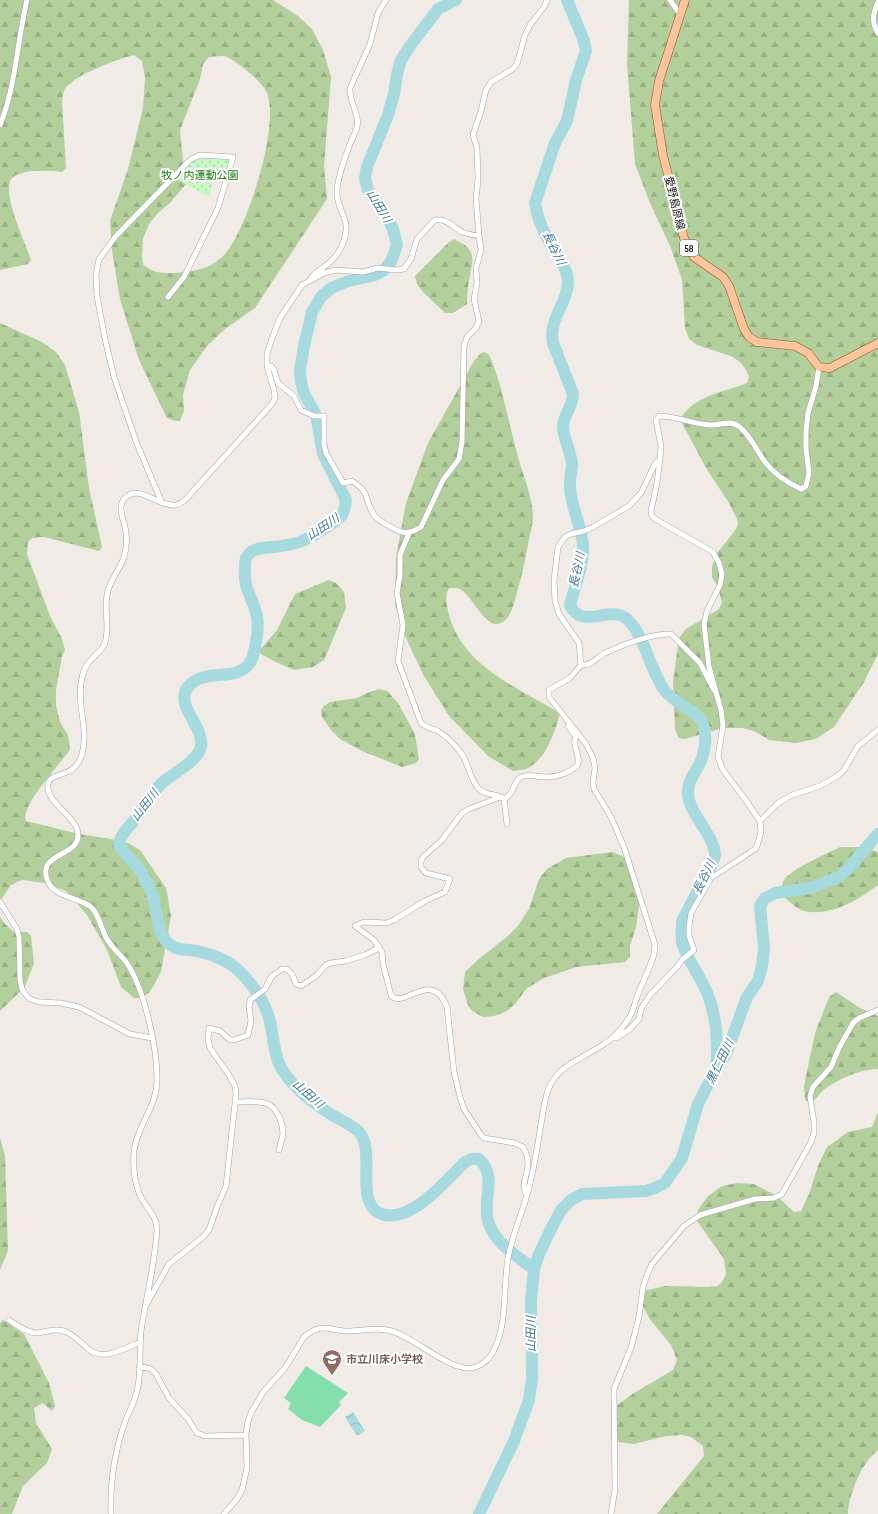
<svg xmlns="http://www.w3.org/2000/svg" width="878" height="1514" font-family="'Sofia Sans Condensed','Noto Sans JP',sans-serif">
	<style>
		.forest { fill: url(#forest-firs); fill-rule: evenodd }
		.park { fill: url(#park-dots) }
		.pitch { fill: #84dfad }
		.water { fill: url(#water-waves) }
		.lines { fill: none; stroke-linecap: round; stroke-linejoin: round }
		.river { stroke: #a7dade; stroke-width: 12 }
		.street-casing { stroke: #a4a4a4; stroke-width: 6 }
		.primary-casing { stroke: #9b4f00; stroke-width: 9 }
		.street { stroke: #fff; stroke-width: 5 }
		.primary { stroke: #fcc5a0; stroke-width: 8 }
		.labels { text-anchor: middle; stroke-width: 4; stroke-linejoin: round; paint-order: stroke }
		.shield { fill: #fff; stroke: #636363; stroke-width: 1 }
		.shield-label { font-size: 10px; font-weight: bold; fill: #202020 }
		.park-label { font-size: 11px; fill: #157f0c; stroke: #fff }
		.street-label { font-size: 11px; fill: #202020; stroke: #fff }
		.education-label { font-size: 11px; font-weight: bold; fill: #785e54; stroke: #fff; text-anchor: start }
		.water-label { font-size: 12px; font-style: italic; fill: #427b98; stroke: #fff }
	</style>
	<defs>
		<pattern id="forest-firs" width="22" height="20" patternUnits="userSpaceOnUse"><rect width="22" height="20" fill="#b3cf9b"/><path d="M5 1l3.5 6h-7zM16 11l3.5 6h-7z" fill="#9ab185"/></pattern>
		<pattern id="park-dots" width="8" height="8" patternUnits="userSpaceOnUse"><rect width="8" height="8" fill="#c8f9c4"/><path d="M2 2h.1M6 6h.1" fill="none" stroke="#acd5a8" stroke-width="1.8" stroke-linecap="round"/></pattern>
		<pattern id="water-waves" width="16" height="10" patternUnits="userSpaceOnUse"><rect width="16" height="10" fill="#a7dade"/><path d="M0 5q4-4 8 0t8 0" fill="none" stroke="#8fbbbe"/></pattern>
	</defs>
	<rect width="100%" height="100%" fill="#f0ebe6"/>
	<!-- forest -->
	<path class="forest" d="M 0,0 L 273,0 L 298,16 L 312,29 L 323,50 L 331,77 L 324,166 L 327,199 L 255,308 L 225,329 L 207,346 L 190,370 L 183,395 L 184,411 L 180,421 L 174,421 L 167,418 L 139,360 L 120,299 L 112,251 L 110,221 L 128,169 L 143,108 L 145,78 L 142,61 L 134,55 C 118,59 70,76 64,91 C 63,94 62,98 62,101 L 66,168 L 62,172 C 51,170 42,171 31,171 C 25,172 16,174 12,178 C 0,191 26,244 31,260 L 28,264 L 0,270 ZM 209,57 C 214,57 222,55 227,57 C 239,63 265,83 268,96 C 278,130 248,227 225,254 C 221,258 215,263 211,265 C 199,272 170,275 157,272 C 152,271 147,267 143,265 L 142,255 L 143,239 L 149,224 L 158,213 L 170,203 L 186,184 L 186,176 L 183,161 L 180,130 L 200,79 L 203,64 Z
		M 629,0 L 878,0 L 878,654 L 864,682 L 834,727 L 816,739 L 795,743 L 769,740 L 754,731 L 743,728 L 723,728 L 685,739 L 679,738 L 675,729 L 673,682 L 679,638 L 686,629 L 719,609 L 722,602 L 718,587 L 712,577 L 712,567 L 717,553 L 734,532 L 738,525 L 737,519 L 729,503 L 706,468 L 682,423 L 683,415 C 686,411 690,407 694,404 C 710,393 730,390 747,383 L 749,377 L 746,370 L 740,362 L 731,356 L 697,345 L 689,339 L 685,328 L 682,280 L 671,248 L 650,203 L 635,164 L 627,64 Z
		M 454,239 C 475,249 474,255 470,275 C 468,285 467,295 467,304 L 453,313 L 445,313 L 423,292 L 417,284 L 415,276 L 448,243 Z
		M 0,323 L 42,342 L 56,352 L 65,365 L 79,412 L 89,488 L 102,547 L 99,551 L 44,537 L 32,538 L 28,542 L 27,554 L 50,616 L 62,639 L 65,650 L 62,656 L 56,690 L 56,705 L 60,722 L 68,735 L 70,750 C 60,764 20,806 26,821 L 79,834 L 111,839 L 128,843 L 140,850 L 166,888 L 171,916 L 161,972 L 150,992 L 141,998 L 134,998 L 121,987 L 107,950 L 87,915 L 66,891 L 45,883 L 22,880 L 11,885 L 0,901 Z
		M 484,352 L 488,354 L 490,357 C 503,388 508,421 517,453 C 522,474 533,496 533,518 C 533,525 530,532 529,539 C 526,557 522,575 517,592 C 514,603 511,622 497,624 C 485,625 472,598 463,591 C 459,587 454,588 449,588 C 444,597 447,606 449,615 C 463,667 519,688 560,713 C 555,732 546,760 526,769 C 522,770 517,770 513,771 L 488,756 L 449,716 L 424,676 L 405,636 L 395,605 L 396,557 L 406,503 L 428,443 L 474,361 L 480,354 Z
		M 329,580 L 336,583 L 344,592 L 346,608 L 324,660 L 313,667 L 294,670 L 274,661 L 261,654 L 259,651 L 277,630 L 295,594 Z
		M 379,689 L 387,691 L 398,703 L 415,734 L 419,759 L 416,763 L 402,767 L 362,751 L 340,739 L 331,730 L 322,717 L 321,710 L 324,706 L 330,702 L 357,698 L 367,693 Z
		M 840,847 L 861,847 L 878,852 L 878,885 C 858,900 831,917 804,911 C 799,910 793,905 789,901 C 783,897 780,890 783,882 C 789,869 827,854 840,847 Z
		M 613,852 L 624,857 L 635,876 L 640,899 L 636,927 L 630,946 L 630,956 L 625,962 L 576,967 L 542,979 L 526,989 L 516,1003 L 507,1011 L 494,1016 L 483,1017 L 472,1011 L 468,1005 L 463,989 L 465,972 L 479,959 L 509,935 L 517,927 L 529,909 L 539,879 L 547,869 L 566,858 Z
		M 0,917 L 5,924 L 14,932 L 27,932 L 31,936 L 34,964 L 24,988 L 0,1011 Z
		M 836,992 L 860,1008 L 878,1016 L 878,1069 C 861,1069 838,1079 825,1089 C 818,1094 818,1099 809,1103 L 805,1100 L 804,1086 L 815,1033 L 829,997 Z
		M 878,1112 L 878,1450 C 875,1453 871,1456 869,1459 C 859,1471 848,1498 848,1514 L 657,1514 L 704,1456 L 703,1446 L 691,1437 L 682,1435 L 666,1436 L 634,1444 L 619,1442 L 612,1431 L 611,1418 L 616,1406 L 634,1393 L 673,1370 L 677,1360 L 671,1345 L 649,1318 L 641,1302 L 644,1291 L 665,1286 L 708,1287 L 718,1286 L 722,1282 L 726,1274 L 724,1259 L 697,1221 L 698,1210 L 708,1196 L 722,1186 L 737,1183 L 754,1184 L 777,1196 L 794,1212 L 801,1211 L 809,1194 L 818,1166 L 827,1147 L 848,1132 L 872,1127 Z
		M 0,1138 L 5,1156 L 8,1251 L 0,1270 Z
		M 3,1320 L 24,1334 L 49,1383 L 55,1406 L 52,1411 L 43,1403 L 34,1408 L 36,1423 L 52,1449 L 47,1463 L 23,1486 L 12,1514 L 0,1514 L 0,1323 Z"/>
	<!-- park -->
	<path class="park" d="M 200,157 L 230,160 L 228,171 L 217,171 L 209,197 L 176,179 L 191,161 Z"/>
	<!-- pitch -->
	<path class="pitch" d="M 306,1366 L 348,1393 L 339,1402 L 341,1405 L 320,1427 L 302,1420 L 288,1409 L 291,1403 L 284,1398 Z"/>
	<!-- water -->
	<path class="water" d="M 353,1412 L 365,1431 L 357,1436 L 345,1417 Z"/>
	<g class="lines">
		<!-- river -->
		<path class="river" d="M 456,0 L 438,9 L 410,46 L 401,60 L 397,74 L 394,94 L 388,115 L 367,167 L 365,178 L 368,190 L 385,213 L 393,229 L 397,245 L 391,262 L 383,271 L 375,275 L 349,281 L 331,288 L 321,297 L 312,312 L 304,346 L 300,370 L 301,382 L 304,393 L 316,415 L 323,454 L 346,500 C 345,505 345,511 342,515 C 337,522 311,537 302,541 C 296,544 288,545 281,546 C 272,548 256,546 249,554 C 245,558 245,562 245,568 C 243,591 253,596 257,617 C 259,629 256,647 252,659 C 240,685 204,666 188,687 C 174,705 204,726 201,746 C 199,761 173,773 162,783 C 151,793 144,807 135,819 C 129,828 121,833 119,844 C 124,855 135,862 141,872 C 146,879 150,889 153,896 C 157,911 157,937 172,946 C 177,950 184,949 189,950 C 208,952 230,960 243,975 C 254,987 265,1002 269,1018 C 274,1035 273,1056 283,1071 C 295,1089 314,1104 332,1115 C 341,1120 350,1124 358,1131 C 377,1149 354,1200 379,1213 C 409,1227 446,1180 465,1162 L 471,1159 L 479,1159 C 498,1176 482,1200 488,1221 C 495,1244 516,1255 534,1269
			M 567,0 L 584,41 L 586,51 L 576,80 L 567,121 L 555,143 L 535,203 C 537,217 543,231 550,243 C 556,255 568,267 568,282 C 568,303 548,319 553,343 L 573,394 C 573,406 564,414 563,426 C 563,439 571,451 572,464 C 572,472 569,480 570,489 C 572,508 581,526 583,545 C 584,564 575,586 570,605 C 582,632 613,602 629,621 C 646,639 650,671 665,691 C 674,703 696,710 702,722 C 708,733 705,750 701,761 C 696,772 687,781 688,794 C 689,814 715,836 715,855 C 715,858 713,861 712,864 L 682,921 C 682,928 681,936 682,943 C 688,962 703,979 709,998 C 717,1020 718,1046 716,1069
			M 479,1514 L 514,1441 L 529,1400 L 532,1379 L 531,1301 L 534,1269 L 539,1254 L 551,1229 L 561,1210 L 571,1200 L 582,1194 L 646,1191 L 655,1188 L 665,1183 L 682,1158 L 698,1104 L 716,1069 L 726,1054 L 747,997 L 758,981 L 762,966 L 764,948 L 760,906 L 765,898 L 775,893 L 810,888 L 839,877 L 849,868 L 878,834"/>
		<!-- street casing -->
		<g class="street-casing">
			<path id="street" d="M 670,0 L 680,14
				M 878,2 C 873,13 871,22 878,33
				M 0,125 C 16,86 17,42 27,0
				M 311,279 C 313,273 319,271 324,267 C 332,261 340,253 343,243 C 353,218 336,212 337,191 C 338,175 345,158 350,144 C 352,138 356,132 357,127 C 360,114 349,102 350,88 L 370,44 L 378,13 L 386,0
				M 267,366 L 271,366 L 274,370 L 278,383 L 294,396 L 301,410 L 314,416 L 324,416 L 324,445 L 326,453 L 343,483 L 352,481 C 371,493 363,497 373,513 C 375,518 380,520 384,523 C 399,532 405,537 421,527 L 443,480 L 459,459 L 462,442 L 464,346 L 467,337 L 476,328 L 479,321 L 474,299 L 477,283 L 476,268 L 481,250 L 479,236 L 476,199 L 478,179 L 477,148 L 473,135 L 481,111 L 486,90 L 491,82 L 513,69 L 517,64 L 525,35 L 530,25 L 544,7 L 547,0
				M 162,503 L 137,444 L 114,377 L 105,339 L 97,296 L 96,275 L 99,259 L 116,236 L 190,160 L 200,155 L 233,157 L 218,208 L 184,277 L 168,297
				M 409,533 L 400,555 L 400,576 L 397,593 L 403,625 L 398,661 L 421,723 C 426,728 432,728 438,731 C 446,736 455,745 461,753 C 469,763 469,779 479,789 C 486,796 497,793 504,799 L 507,824
				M 581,665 C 592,666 596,658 605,653 C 622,645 653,633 671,634 L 700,663 L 714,690
				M 500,797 L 469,809 L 462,813 L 442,840 L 423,857 L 421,861 L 421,867 L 426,873 L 450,879 L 445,892 L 425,901 L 394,920 L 386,923 L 364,922 L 355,926 L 374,940 L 382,952 L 383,964 L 391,995 C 403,1011 431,967 447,1007 L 454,1072 L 460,1097 L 464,1109 L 481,1135 L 484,1138 L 515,1143 L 523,1147 C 526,1152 528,1158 528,1163 C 528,1174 520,1186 527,1195
				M 504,799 C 515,794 512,782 521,777 C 529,773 539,778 548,777 C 558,777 570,772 577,766 C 582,757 571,745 576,737 L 568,726
				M 760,821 L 778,803 L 792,795 L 820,786 L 839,775 L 844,770 L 858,746 L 878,730
				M 0,902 L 17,929 L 19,937 L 20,980 L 22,989 L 26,995 L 30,999 L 39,1002 L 61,1003 L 79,1007 L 130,1034 L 152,1038
				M 613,1038 L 616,1038 L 629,1030 L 639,1019 L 641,1009 L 650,995 L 677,967 L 682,960 L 694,950 L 689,936 L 689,927 L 691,913 L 711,878 L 755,849 L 757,846 L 761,832 L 760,821 L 745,799 L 723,770 L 718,757 L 723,725 L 721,710 L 709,667 L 704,624 L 707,611 L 720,585 L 722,574 L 719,563 L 713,552 L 655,519 L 652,516 L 651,511 L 657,483 L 660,459 L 661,446 L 656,420 L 659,416 C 676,416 692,424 710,425 C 719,426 728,420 737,425 C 748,432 757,451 765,462 C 774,474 788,483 801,489 L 806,486 L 809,473 L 806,449 L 806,431 L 808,413 L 816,386 L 819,367
				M 237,1102 C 246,1102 259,1100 268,1104 C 278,1109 283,1124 283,1134 C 282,1140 280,1145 279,1150
				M 146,1305 L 169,1264 L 203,1237 L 209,1230 L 217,1207 L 226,1186 L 236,1094 L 235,1086 L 229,1075 L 210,1048 L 208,1039 L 209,1028 L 220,1031 L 230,1040 L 234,1040 L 248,1035 L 251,1021 L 249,1007 L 250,1000 L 265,989 L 272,976 L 282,969 L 287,969 L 292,974 L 296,984 L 301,986 L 316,976 L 326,965 L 331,963 L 345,961 L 365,955 L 379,948
				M 9,1320 C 17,1325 27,1333 37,1333 C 46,1332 54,1328 64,1331 C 73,1334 79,1341 86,1347 C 101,1363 124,1349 140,1342
				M 139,1366 L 151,1369 L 156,1374 L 169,1398 L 188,1419 L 197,1433 L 205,1436 L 246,1435
				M 111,1514 C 110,1483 115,1449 126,1419 C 130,1410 135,1401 137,1391 C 142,1372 139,1351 141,1331 C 146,1298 155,1264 157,1230 C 157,1214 144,1207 139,1193 C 134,1180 133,1165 134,1151 C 137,1125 158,1106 157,1078 C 157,1047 144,987 126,962 C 120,954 112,948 107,939 C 101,929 99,914 91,907 C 77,896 53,898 47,879 C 37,850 86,858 77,829 C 72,814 45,801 48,784 C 51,770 75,780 82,754 C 89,730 77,707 81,683 C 82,675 84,667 90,661 C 95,655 102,651 105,643 C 110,628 104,610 107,595 C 109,581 120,570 124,557 C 127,547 127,536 125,527 C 123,518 117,506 125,498 C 139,483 160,508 176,505 C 180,504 183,502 186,499 L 272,404 L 275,398 L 274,390 L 267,366 L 267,354 L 270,344 L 280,318 L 302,285 L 324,273 L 336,270 L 363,272 L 378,268 L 397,270 L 404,269 L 411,259 L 417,239 L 435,220 C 446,218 453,227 462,232 C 467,234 473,235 479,236
				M 224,1514 L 237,1499 L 242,1490 L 247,1468 L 246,1435 L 248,1421 L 252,1411 L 264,1391 L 285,1368 L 304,1337 C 321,1323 326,1329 344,1331 C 358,1332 373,1327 387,1330 C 412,1334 453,1376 476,1367 C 483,1364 490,1358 493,1352 C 508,1324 503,1288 508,1258 C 512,1236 521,1216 527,1195 C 536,1164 539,1133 545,1101 C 552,1065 578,1062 604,1044 C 613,1039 621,1030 627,1021 C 633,1014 634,1005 637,997 C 642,982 650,969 654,954 L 655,945 L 624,847 L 611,817 L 594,789 L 593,782 L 595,768 L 593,758 L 586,744 L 549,697 L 549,690 L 570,678 L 581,665 L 579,643 L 559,614 L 555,601 L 554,580 L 558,547 L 565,537 L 571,534 L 584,531 L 593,527 L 629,506 L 641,493 L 655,464 L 660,459
				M 611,1514 L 615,1489 L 614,1389 L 631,1348 L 639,1317 L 643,1287 L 647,1275 L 652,1264 L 684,1226 L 700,1215 L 755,1199 L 774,1198 L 782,1194 L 811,1142 L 814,1133 L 814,1123 L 810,1096 L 813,1087 L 831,1067 L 839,1048 L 853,1023 L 859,1018 L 878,1010"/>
		</g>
		<!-- primary casing -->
		<g class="primary-casing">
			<path id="primary" d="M 685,0 L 659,81 L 655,105 L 663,155 L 684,238 L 694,257 L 723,277 L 729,286 L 744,329 L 749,337 L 757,342 L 795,346 L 808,353 L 819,367 L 830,368 L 878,343"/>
		</g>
		<!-- street -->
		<use href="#street" class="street"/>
		<!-- primary -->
		<use href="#primary" class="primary"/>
	</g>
	<!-- icons -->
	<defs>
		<g id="school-pin" transform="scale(1)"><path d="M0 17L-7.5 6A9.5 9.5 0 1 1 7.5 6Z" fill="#8d6e63" stroke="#fff"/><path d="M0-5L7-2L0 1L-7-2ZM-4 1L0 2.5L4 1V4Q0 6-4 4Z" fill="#fff"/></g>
	</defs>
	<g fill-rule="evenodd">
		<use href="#school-pin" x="332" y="1359"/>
	</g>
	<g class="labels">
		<!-- shield labels -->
		<rect class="shield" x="680" y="240" width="18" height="16" rx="3"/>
		<g class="shield-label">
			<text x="689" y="252">58</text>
		</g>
		<!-- park labels -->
		<g class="park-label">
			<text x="200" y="179">牧ノ内運動公園</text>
		</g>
		<!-- street labels -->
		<g class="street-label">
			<text transform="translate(675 203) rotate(76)" y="4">愛野島原線</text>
		</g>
		<!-- education labels -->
		<g class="education-label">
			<text x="346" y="1363">市立川床小学校</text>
		</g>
		<!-- water labels -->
		<g class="water-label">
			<text transform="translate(379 206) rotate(59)" y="4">山田川</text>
			<text transform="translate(554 248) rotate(64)" y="4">長谷川</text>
			<text transform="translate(323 527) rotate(-34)" y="4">山田川</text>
			<text transform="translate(577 570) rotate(-78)" y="4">長谷川</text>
			<text transform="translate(145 805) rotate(-52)" y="4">山田川</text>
			<text transform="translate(704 877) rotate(-64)" y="4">長谷川</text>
			<text transform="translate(720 1062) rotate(-64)" y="4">黒仁田川</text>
			<text transform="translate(308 1094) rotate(41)" y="4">山田川</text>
			<text transform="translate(531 1334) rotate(-91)" y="4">山田川</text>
		</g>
	</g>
</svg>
